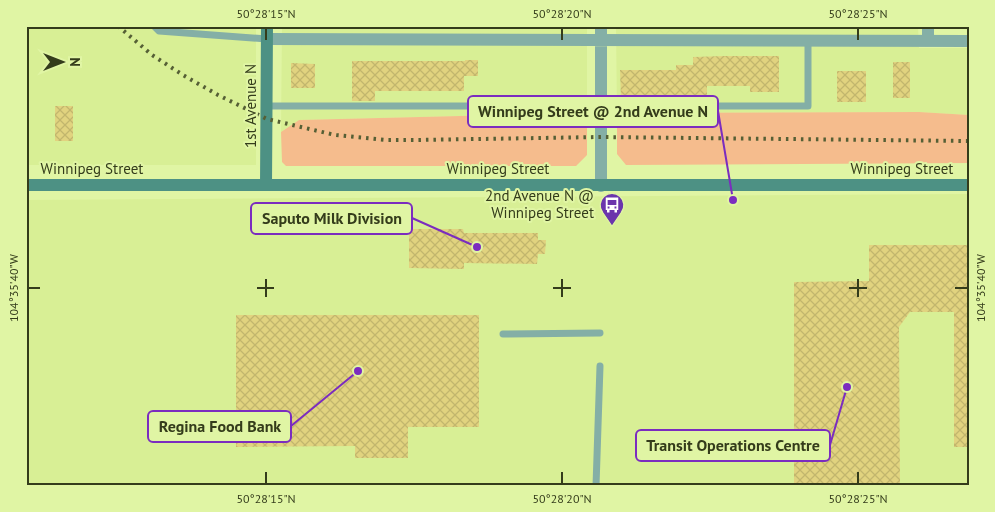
<svg xmlns="http://www.w3.org/2000/svg" width="995" height="512" font-family="'PT Sans',sans-serif">
	<style>
		.built { fill: #d8ef95 }
		.green { fill: #f5bc8d }
		.building { fill: url(#building-cross-hatch) }
		.lines { fill: none; stroke-linecap: round; stroke-linejoin: round }
		.lane { stroke: #84afa6; stroke-width: 7 }
		.street { stroke: #84afa6; stroke-width: 12 }
		.secondary { stroke: #4d9184; stroke-width: 12 }
		.rail { stroke: #555f35; stroke-width: 4; stroke-dasharray: 2.5 5; stroke-linecap: butt }
		.ticks { fill: none; stroke: #343c1b; stroke-width: 2 }
		.labels { text-anchor: middle; stroke-width: 4; stroke-linejoin: round; paint-order: stroke }
		.street-label { font-size: 15px; fill: #343c1b; stroke: #e0f5a4 }
		.poi-label { font-size: 15px; fill: #343c1b; stroke: #e0f5a4; text-anchor: end }
		.leader { fill: none; stroke: #7b2cbf; stroke-width: 2 }
		.callout-dot { fill: #7b2cbf; stroke: #e0f5a4; stroke-width: 2 }
		.callout { fill: #e0f5a4; stroke: #7b2cbf; stroke-width: 2 }
		.callout-label { font-size: 16px; text-anchor: middle; font-weight: bold; fill: #343c1b }
		.neatline { fill: none; stroke: #343c1b; stroke-width: 2 }
		.ticks-label { font-size: 12px; text-anchor: middle; fill: #343c1b }
	</style>
	<defs>
		<pattern id="building-cross-hatch" width="8" height="8" patternUnits="userSpaceOnUse" patternTransform="scale(1.25)"><rect width="8" height="8" fill="#e1d37f"/><path d="M0 0l8 8M0 8l8-8" fill="none" stroke="#c2b66d"/></pattern>
	</defs>
	<rect width="100%" height="100%" fill="#e0f5a4"/>
	<!-- built -->
	<path class="built" d="M 26,26 L 256,26 L 256,165 L 26,165 Z
		M 282,26 L 587,26 L 587,113 L 299,120 L 281,132 Z
		M 616,26 L 918,26 L 919,48 L 969,48 L 969,115 L 919,112 L 617,113 Z
		M 969,194 L 969,486 L 26,486 L 26,200 Z"/>
	<!-- green -->
	<path class="green" d="M 919,112 L 969,115 L 969,163 L 626,165 L 617,154 L 617,113 Z
		M 587,113 L 587,155 L 576,166 L 286,166 L 282,162 L 281,132 L 299,120 Z"/>
	<!-- building -->
	<path class="building" d="M 724,56 L 779,56 L 779,92 L 750,92 L 750,86 L 707,86 L 707,100 L 621,101 L 620,70 L 676,70 L 676,65 L 693,65 L 693,57 Z
		M 465,60 L 478,60 L 478,76 L 464,76 L 464,91 L 375,91 L 375,101 L 352,101 L 352,61 L 465,61 Z
		M 893,62 L 910,62 L 910,98 L 893,98 Z
		M 291,63 L 315,64 L 315,88 L 291,88 Z
		M 837,71 L 866,71 L 866,102 L 837,102 Z
		M 55,106 L 73,106 L 73,141 L 55,141 Z
		M 409,229 L 463,229 L 464,233 L 538,233 L 538,240 L 546,240 L 545,254 L 538,254 L 537,264 L 464,263 L 464,269 L 409,268 Z
		M 869,245 L 969,245 L 969,447 L 954,447 L 954,312 L 910,312 L 899,327 L 900,486 L 794,486 L 794,282 L 869,281 Z
		M 236,315 L 479,315 L 479,427 L 408,427 L 408,458 L 355,458 L 355,446 L 236,447 Z"/>
	<g class="lines">
		<!-- lane -->
		<path class="lane" d="M 154,26 L 159,31 L 267,39
			M 267,106 L 808,106 L 808,41
			M 503,334 L 600,333
			M 596,486 L 600,366"/>
		<!-- street -->
		<path class="street" d="M 601,26 L 601,186
			M 928,26 L 928,41
			M 267,39 L 969,41"/>
		<!-- secondary -->
		<path class="secondary" d="M 26,185 L 969,185
			M 266,185 L 267,26"/>
		<!-- rail -->
		<path class="rail" d="M 118,26 L 152,55 L 183,75 L 218,95 L 267,119 L 335,135 L 386,140 L 417,140 L 601,137 L 969,141"/>
	</g>
	<!-- ticks -->
	<path class="ticks" d="M 266,28 L 266,40M 562,28 L 562,40M 858,28 L 858,40M 266,279 L 266,297M 562,279 L 562,297M 858,279 L 858,297M 28,288 L 40,288M 257,288 L 274,288M 553,288 L 571,288M 849,288 L 867,288M 955,288 L 968,288M 266,472 L 266,484M 562,472 L 562,484M 858,472 L 858,484"/>
	<!-- icons -->
	<defs>
		<g id="bus-pin" transform="scale(1.25)"><path d="M0 17L-7.5 6A9.5 9.5 0 1 1 7.5 6Z" fill="#6b35ac" stroke="#e0f5a4"/><path d="M-5-6H5V4H4V6H2V4H-2V6H-4V4H-5ZM-3.5-4V0h7V-4ZM-3.5 1.2v1.5H-2V1.2ZM2 1.2v1.5H3.5V1.2Z" fill="#fff"/></g>
	</defs>
	<g fill-rule="evenodd">
		<use href="#bus-pin" x="612" y="205"/>
	</g>
	<g class="labels">
		<!-- street labels -->
		<g class="street-label">
			<text transform="translate(251 106) rotate(-90)" y="5">1st Avenue N</text>
			<text x="92" y="174">Winnipeg Street</text>
			<text x="498" y="174">Winnipeg Street</text>
			<text x="902" y="174">Winnipeg Street</text>
		</g>
		<!-- poi labels -->
		<g class="poi-label">
			<text x="594" y="201">2nd Avenue N @<tspan x="594" dy="17">Winnipeg Street</tspan></text>
		</g>
	</g>
	<!-- callouts -->
	<path class="leader" d="M733 200L718 111M477 247L412 218M358 371L291 426M847 387L830 445"/>
	<g class="callout-dot">
		<circle cx="733" cy="200" r="5"/>
		<circle cx="477" cy="247" r="5"/>
		<circle cx="358" cy="371" r="5"/>
		<circle cx="847" cy="387" r="5"/>
	</g>
	<g class="callout">
		<rect x="468" y="96" width="250" height="31" rx="5"/>
		<rect x="251" y="203" width="161" height="31" rx="5"/>
		<rect x="148" y="411" width="143" height="31" rx="5"/>
		<rect x="636" y="430" width="194" height="31" rx="5"/>
	</g>
	<g class="callout-label">
		<text x="593" y="117">Winnipeg Street @ 2nd Avenue N</text>
		<text x="332" y="224">Saputo Milk Division</text>
		<text x="220" y="432">Regina Food Bank</text>
		<text x="733" y="451">Transit Operations Centre</text>
	</g>
	<!-- border -->
	<rect width="995" height="512" fill="none" stroke="#e0f5a4" stroke-width="55"/>
	<!-- north arrow -->
	<g transform="translate(62 62) rotate(90)" stroke="#e0f5a4" stroke-width="4" paint-order="stroke">
	<path d="M0-4L9 19L0 12L-9 19Z" fill="#343c1b"/>
	<text y="-8" font-size="14" font-weight="bold" text-anchor="middle" fill="#343c1b">N</text>
	</g>
	<rect x="28" y="28" width="940" height="456" class="neatline"/>
	<g class="ticks-label">
		<text x="266" y="18">50°28'15"N</text>
		<text x="562" y="18">50°28'20"N</text>
		<text x="858" y="18">50°28'25"N</text>
		<text transform="translate(981 288) rotate(-90)" y="4">104°35'40"W</text>
		<text transform="translate(14 288) rotate(-90)" y="4">104°35'40"W</text>
		<text x="266" y="503">50°28'15"N</text>
		<text x="562" y="503">50°28'20"N</text>
		<text x="858" y="503">50°28'25"N</text>
	</g>
</svg>
